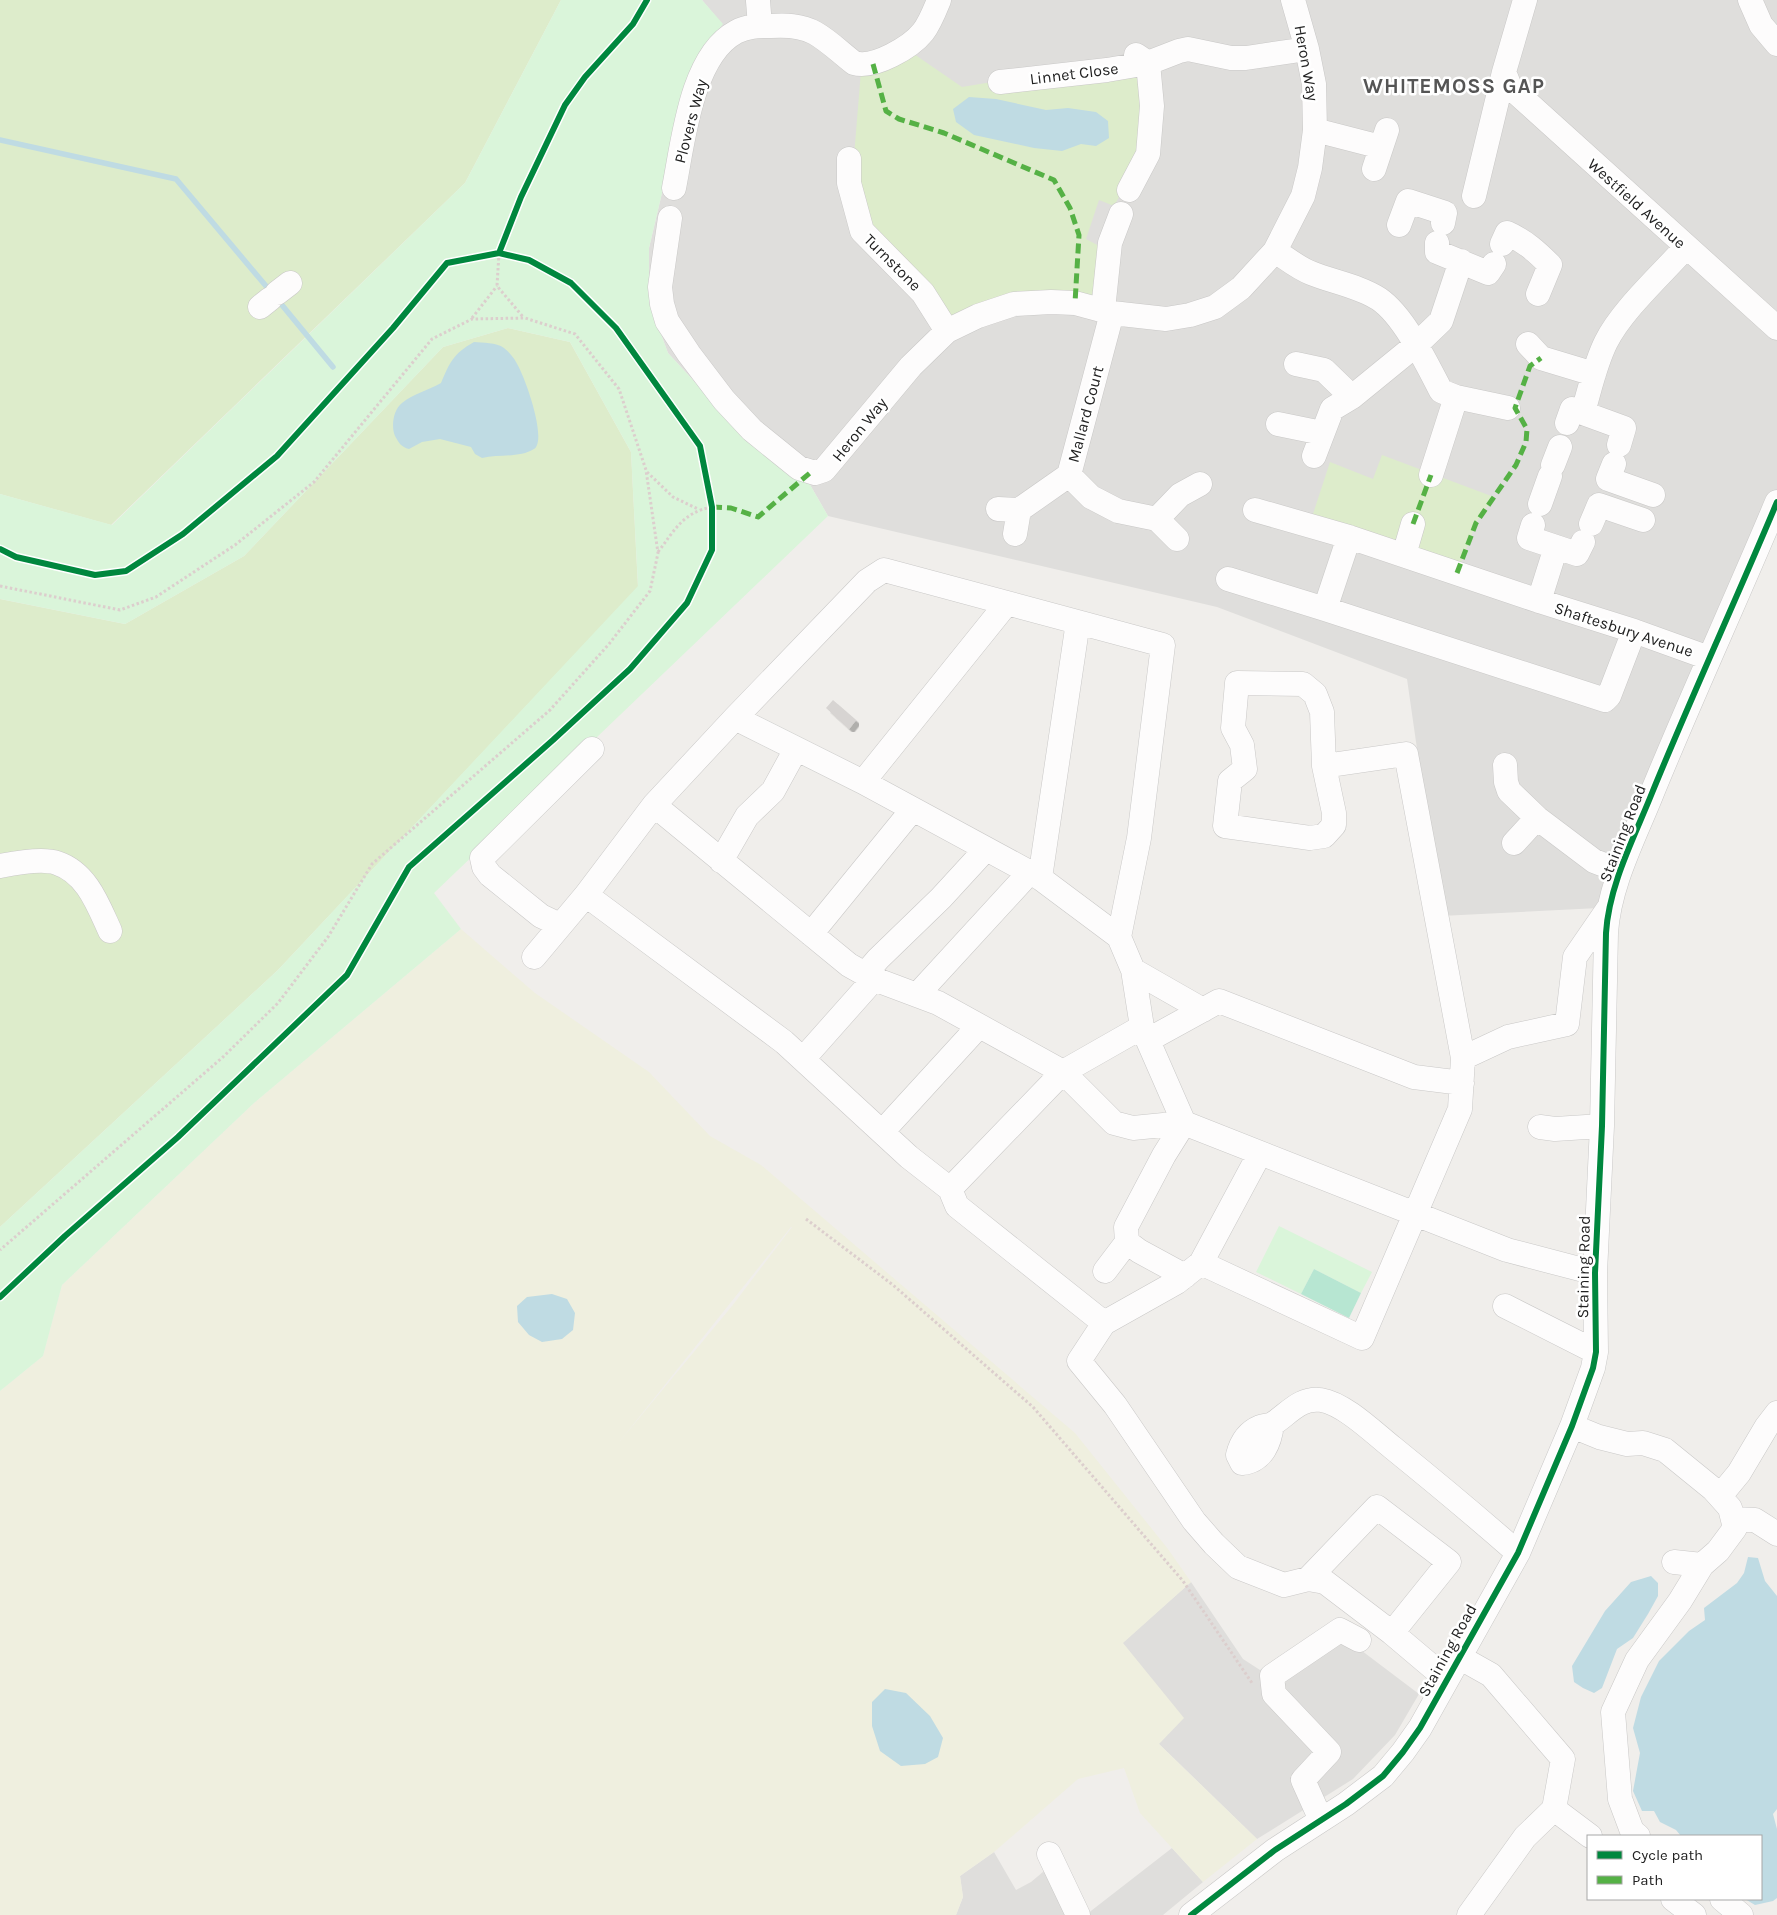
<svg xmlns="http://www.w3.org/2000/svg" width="1777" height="1915" font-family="Karla,sans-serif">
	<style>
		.residential { fill: #dfdedc }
		.farmland { fill: #efefdf; fill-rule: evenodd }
		.grass { fill: #ddeccb }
		.park { fill: #daf5da }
		.pitch { fill: #b7e6d2 }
		.water { fill: #bfdbe3 }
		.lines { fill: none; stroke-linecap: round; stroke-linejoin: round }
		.stream { stroke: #bfdbe3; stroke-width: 5.5 }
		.building { fill: #d7d4d2; filter: url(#shadow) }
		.minor-casing { stroke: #c9c8c7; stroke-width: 25 }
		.path { stroke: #dccecd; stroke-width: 3; stroke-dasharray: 2.5 2.5; stroke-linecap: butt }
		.minor { stroke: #fdfcfc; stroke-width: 24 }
		.quiet { stroke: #55b145; stroke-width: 5; stroke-dasharray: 10 5; stroke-linecap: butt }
		.cycleway-casing { stroke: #fff; stroke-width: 9 }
		.cycleway { stroke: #00873e; stroke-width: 6 }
		.labels { text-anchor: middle; stroke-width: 5; stroke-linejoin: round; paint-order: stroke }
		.street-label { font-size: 16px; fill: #222; stroke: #fff }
		.district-label { font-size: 21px; font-weight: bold; letter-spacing: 1px; fill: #555; stroke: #fff }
	</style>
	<defs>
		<filter id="shadow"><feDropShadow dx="4.5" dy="4.5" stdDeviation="0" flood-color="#0004"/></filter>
	</defs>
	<rect width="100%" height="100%" fill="#f0eeeb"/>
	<!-- residential -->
	<path class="residential" d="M 702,0 L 1777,0 L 1777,502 L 1599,908 L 1441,916 L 1407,679 L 1217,607 L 828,516 L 805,476 L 728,418 L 668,353 L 649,302 L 649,248 L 683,104 L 695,60 L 722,24 Z
		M 1191,1582 L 1243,1659 L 1260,1670 L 1329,1626 L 1419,1694 L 1395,1735 L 1353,1779 L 1257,1839 L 1159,1744 L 1122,1643 Z
		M 1172,1848 L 1203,1882 L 1163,1915 L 956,1915 L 963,1897 L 960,1876 L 994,1852 L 1016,1890 L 1031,1882 L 1056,1861 L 1087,1914 Z"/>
	<!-- farmland -->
	<path class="farmland" d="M 461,929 L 535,993 L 649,1072 L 710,1136 L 761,1165 L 1075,1433 L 1168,1549 L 1191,1582 L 1123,1643 L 1184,1718 L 1159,1744 L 1257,1839 L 1203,1882 L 1140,1813 L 1124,1768 L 1078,1779 L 994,1852 L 960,1876 L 963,1897 L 956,1915 L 0,1915 L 0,1391 L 43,1356 L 62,1285 L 254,1103 ZM 792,1227 L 732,1306 L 620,1441 L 791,1227 Z"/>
	<!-- grass -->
	<path class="grass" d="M 0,0 L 561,0 L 465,183 L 111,525 L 0,494 Z
		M 911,52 L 962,87 L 992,82 L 1143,74 L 1148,108 L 1129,179 L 1114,206 L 1099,200 L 1086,239 L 1101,247 L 1096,305 L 955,322 L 873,232 L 854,156 L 861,71 Z
		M 508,328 L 570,342 L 631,452 L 638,587 L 278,970 L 0,1227 L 0,599 L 125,624 L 244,556 L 443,347 Z
		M 1382,455 L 1494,497 L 1477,521 L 1459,568 L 1311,520 L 1330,462 L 1373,479 Z"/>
	<!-- park -->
	<path class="park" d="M 561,0 L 702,0 L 723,24 L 695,60 L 683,104 L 649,248 L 649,302 L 668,353 L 728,418 L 805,476 L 828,516 L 434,893 L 461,929 L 254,1103 L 62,1285 L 43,1356 L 0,1391 L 0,1227 L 278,970 L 638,586 L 631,452 L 570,342 L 508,328 L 443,347 L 244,556 L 125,624 L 0,599 L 0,494 L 112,525 L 465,183 Z
		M 1279,1226 L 1372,1272 L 1361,1293 L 1314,1269 L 1301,1294 L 1256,1272 Z"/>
	<!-- pitch -->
	<path class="pitch" d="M 1314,1269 L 1361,1293 L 1349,1318 L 1301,1294 Z"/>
	<!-- water -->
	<path class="water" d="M 969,97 L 996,99 L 1046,110 L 1068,108 L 1096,112 L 1108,121 L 1109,138 L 1096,146 L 1081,144 L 1062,151 L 1034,148 L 974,135 L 956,122 L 953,109 Z
		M 474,342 C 483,343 496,342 504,348 C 508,351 514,358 516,362 C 524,374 548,440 534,449 C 520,458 498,454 482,458 L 475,454 L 471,447 L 440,439 L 422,442 L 409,449 C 401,447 399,443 395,436 C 391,427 393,410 402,403 C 413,394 429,390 441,383 C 450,362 453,354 474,342 Z
		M 552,1294 L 567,1299 L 575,1313 L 573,1330 L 562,1339 L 542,1342 L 529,1335 L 518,1322 L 517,1306 L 527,1297 Z
		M 1748,1557 L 1758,1558 L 1765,1581 L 1777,1596 L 1777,1809 L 1773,1814 L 1777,1829 L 1777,1898 L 1773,1901 L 1755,1905 L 1745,1899 L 1761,1899 L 1761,1836 L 1681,1836 L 1676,1830 L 1660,1822 L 1654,1811 L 1642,1811 L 1633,1791 L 1640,1753 L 1633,1728 L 1641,1697 L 1659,1661 L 1689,1631 L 1705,1620 L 1704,1608 L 1737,1583 L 1744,1573 Z
		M 1651,1576 L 1658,1583 L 1658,1596 L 1648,1614 L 1633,1638 L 1617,1649 L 1602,1688 L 1594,1693 L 1583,1688 L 1574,1682 L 1572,1666 L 1605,1611 L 1631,1582 Z
		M 885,1689 L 906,1693 L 930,1716 L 943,1738 L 938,1757 L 925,1764 L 901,1766 L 880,1751 L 872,1726 L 872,1702 Z"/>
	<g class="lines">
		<!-- stream -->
		<path class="stream" d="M 0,140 L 176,179 L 271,292
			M 277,299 L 333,367"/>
	</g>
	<!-- building -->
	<path class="building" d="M 833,700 L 856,720 L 849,729 L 826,708 Z"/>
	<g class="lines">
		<!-- minor casing -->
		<g class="minor-casing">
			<path id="minor" d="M 1750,0 L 1761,25 L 1777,44
				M 758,1 L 760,26
				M 1136,55 L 1148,63 L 1179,51 L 1188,49 L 1231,58 L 1246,58 L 1307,49
				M 1504,72 L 1510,87 L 1777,328
				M 1000,82 L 1107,70 L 1148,63 L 1152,106 L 1148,154 L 1129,190
				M 1315,130 L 1381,147
				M 849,159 L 849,183 L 862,231 L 923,293 L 947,331
				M 1374,169 L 1387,130
				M 674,188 C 683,143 691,56 736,32 C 747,26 758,26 770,26 C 785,25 801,25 815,33 C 829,41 841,53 854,63 C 874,69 911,47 923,32 C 930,23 935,10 939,0
				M 1474,196 L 1504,72 L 1525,0
				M 670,218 L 660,287 L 662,304 L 667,321 L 689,354 L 724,400 L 752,430 L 799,468 L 815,473 L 824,470 L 911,366 L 947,331 L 978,316 L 1014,304 L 1051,302 L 1075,303 L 1112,313 L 1166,319 L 1190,315 L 1215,307 L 1241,288 L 1275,251 L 1303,196 L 1310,168 L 1315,130 L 1314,84 L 1307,49 L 1293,0
				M 1399,225 L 1408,201 L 1445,213 L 1443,223
				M 1437,243 L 1437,252 L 1488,273 L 1494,264
				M 1502,244 L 1507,233 C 1525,241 1537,252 1550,265 L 1538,294
				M 1275,251 C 1286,258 1298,268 1311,273 C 1333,282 1359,286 1379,299 C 1404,316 1427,364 1441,391 L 1456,397 L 1508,408
				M 277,293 L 290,283
				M 260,307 L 270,299
				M 1103,310 L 1110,243 L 1121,214
				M 1112,313 L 1069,475 L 1091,497 L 1118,511 L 1157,519 L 1177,539
				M 1528,344 L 1541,358 L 1594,374
				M 1296,364 L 1324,370 L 1352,397
				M 1583,412 C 1590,389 1595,364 1606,342 C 1622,310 1661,275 1686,247
				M 1567,423 L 1572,409 L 1624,428 L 1619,445
				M 1278,424 L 1322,433
				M 1314,456 L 1332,409 L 1352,397 L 1417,344 L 1441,321 L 1461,261
				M 1614,464 L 1608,479 L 1653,495
				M 1553,465 L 1560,447
				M 1431,475 L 1456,397
				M 1540,504 L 1550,476
				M 998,509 L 1019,510 L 1069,475
				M 1255,510 L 1349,537 L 1539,601 L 1634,631 L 1709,658
				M 1157,519 L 1180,495 L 1200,484
				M 1591,524 L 1599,505 L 1643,520
				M 1533,525 L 1529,538 L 1577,554 L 1583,542
				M 1015,534 L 1019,510
				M 1404,555 L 1413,524
				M 1228,579 L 1325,609 L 1605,700 L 1609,696 L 1634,631
				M 1539,601 L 1556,547
				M 1325,609 L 1349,537
				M 735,718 L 863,782 L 1040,878 L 1119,937
				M 1505,765 L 1506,782 L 1509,791 L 1537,818 L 1594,861 L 1620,871
				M 863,782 L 1007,603
				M 654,805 L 849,965 L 874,979 L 938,1003 L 1063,1072 L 1114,1123 L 1133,1128 L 1184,1123
				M 1514,843 L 1537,818
				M 721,861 L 747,816 L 773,791 L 796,749
				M 0,866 C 15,863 43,858 57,863 C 87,873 98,905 110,931
				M 1040,878 L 1078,622
				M 586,895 L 784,1042 L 909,1157 L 950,1189 L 1063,1072 L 1142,1027
				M 560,925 L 541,916 L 490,875 L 484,867 L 482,858 L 592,749
				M 811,934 L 913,809
				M 534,957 L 586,895 L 654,805 L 735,718 L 867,581 L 884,570 L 1163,645 L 1139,838 L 1119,937 L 1133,970 L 1142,1027 L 1184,1123 L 1507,1250 L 1595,1273
				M 1133,970 L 1203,1010
				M 917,995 L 1030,872
				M 1148,1040 L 1219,1001 L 1414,1077 L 1462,1083
				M 1463,1058 L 1508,1037 L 1567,1024 L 1575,957 L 1608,909
				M 803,1059 L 874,979 L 872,966 L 878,959 L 941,898 L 986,849
				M 1540,1127 L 1555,1129 L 1602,1126
				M 882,1132 L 979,1026
				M 1260,1153 L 1201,1263 L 1177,1282 L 1104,1323 L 1079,1361 L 1115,1405 L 1194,1521 L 1214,1544 L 1238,1567 L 1284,1585 L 1308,1579 L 1325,1582 L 1392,1633 L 1449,1562 L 1377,1507 L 1308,1579
				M 950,1189 L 957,1206 L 1104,1323
				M 1127,1242 L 1139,1251 L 1185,1276
				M 1201,1263 L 1362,1338 L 1460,1109 L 1463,1058 L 1406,754 L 1324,766 L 1322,712 L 1315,694 L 1303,684 L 1237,683 L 1233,728 L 1242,745 L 1245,769 L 1230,781 L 1225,826 L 1310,838 L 1324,836 L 1334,825 L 1334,813 L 1324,766
				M 1105,1271 L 1127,1242 L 1126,1227 L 1164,1155 L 1184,1123
				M 1505,1306 L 1596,1352
				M 1272,1424 C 1270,1442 1263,1461 1242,1463 L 1238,1455 C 1241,1443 1248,1432 1260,1427 C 1265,1425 1270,1426 1274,1423 C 1289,1413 1301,1397 1321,1400 C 1345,1404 1374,1433 1393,1448 C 1435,1482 1477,1517 1518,1553
				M 1572,1426 L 1599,1437 L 1627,1444 L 1643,1443 L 1665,1450 L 1713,1489 L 1730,1508 L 1735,1528 L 1718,1551 L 1702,1565 L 1674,1562
				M 1720,1496 L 1739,1473 L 1767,1426 L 1777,1413
				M 1733,1519 L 1755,1520 L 1777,1534
				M 1392,1633 L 1437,1671 L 1448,1678
				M 1459,1657 L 1491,1675 L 1563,1759 L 1554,1809 L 1590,1836
				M 1321,1820 L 1303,1780 L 1329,1752 L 1274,1694 L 1272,1676 L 1340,1630 L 1359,1640
				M 1638,1836 L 1632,1831 L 1620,1799 L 1613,1712 L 1637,1660 L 1680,1601 L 1702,1565
				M 1049,1854 L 1078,1915
				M 1673,1899 L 1694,1915
				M 1722,1899 L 1741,1915
				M 1191,1915 L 1275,1850 L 1346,1804 L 1383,1776 L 1403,1752 L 1420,1728 L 1518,1553 L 1572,1426 L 1593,1368 L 1596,1352 L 1595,1273 L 1602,1126 L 1606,933 C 1609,885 1634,838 1652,793 C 1692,695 1736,600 1777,502
				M 1469,1915 L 1525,1837 L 1554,1809"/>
		</g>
		<!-- path -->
		<path class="path" d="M 499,253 L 497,286 L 524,318
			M 472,318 L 497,286
			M 647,472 L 673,497 L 698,509
			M 658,552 C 674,531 683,512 712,507
			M 0,586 L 120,610 L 156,597 L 235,545 L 314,482 L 432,339 L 472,319 L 525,318 L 575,334 L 619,389 L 646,470 L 658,553 L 650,591 L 609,644 L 550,710 L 372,864 L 328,937 L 278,1003 L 223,1057 L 0,1250
			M 806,1219 L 893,1285 L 1033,1407 L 1183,1581 L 1252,1683"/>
		<!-- minor -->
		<use href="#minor" class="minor"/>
		<!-- quiet -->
		<path class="quiet" d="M 873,64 L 886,111 L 899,119 L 944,133 L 1054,180 L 1070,208 L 1079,235 L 1075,303
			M 712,507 L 731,508 L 758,517 L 811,472
			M 1413,524 L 1431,475
			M 1457,573 L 1476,523 L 1516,465 L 1526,442 L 1527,429 L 1515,408 L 1530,366 L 1541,358"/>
		<!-- cycleway casing -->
		<g class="cycleway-casing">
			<path id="cycleway" d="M 499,253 L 521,197 L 565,105 L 585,77 L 633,24 L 647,0
				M 0,549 L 16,557 L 95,575 L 126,571 L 183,534 L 277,456 L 393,328 L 447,263 L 499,253 L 529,260 L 571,283 L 616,328 L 700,446 L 712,507 L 712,550 L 687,603 L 630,669 L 553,740 L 409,867 L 347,975 L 178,1137 L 65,1236 L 0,1297
				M 1191,1915 L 1275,1850 L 1346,1804 L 1383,1776 L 1403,1752 L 1420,1728 L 1518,1553 L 1572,1426 L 1593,1368 L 1596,1352 L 1595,1273 L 1602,1126 L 1606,933 C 1609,885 1634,838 1652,793 C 1692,695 1736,600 1777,502"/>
		</g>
		<!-- cycleway -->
		<use href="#cycleway" class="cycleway"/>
	</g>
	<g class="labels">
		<!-- street labels -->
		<g class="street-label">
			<text transform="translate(1307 63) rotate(80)" y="6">Heron Way</text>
			<text transform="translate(1074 73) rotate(-7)" y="6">Linnet Close</text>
			<text transform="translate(690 121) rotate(-75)" y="6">Plovers Way</text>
			<text transform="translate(1637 203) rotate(42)" y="6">Westfield Avenue</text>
			<text transform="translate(893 262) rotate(45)" y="6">Turnstone</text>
			<text transform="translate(1085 414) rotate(-75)" y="6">Mallard Court</text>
			<text transform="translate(859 429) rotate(-51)" y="6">Heron Way</text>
			<text transform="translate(1624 629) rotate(18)" y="6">Shaftesbury Avenue</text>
			<text transform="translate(1622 833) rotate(-69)" y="6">Staining Road</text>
			<text transform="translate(1583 1267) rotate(-89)" y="6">Staining Road</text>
			<text transform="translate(1447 1650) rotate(-61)" y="6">Staining Road</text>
		</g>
		<!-- district labels -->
		<g class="district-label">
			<text x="1454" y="93">WHITEMOSS GAP</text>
		</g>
	</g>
	<!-- legend -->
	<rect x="1587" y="1835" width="175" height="65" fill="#ffffff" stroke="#a7a7a7"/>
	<rect x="1597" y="1851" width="25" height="8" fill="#00873e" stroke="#a7a7a7"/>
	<text x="1632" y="1860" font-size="15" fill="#222222">Cycle path</text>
	<rect x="1597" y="1876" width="25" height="8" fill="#55b145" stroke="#a7a7a7"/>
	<text x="1632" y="1885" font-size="15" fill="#222222">Path</text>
</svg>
